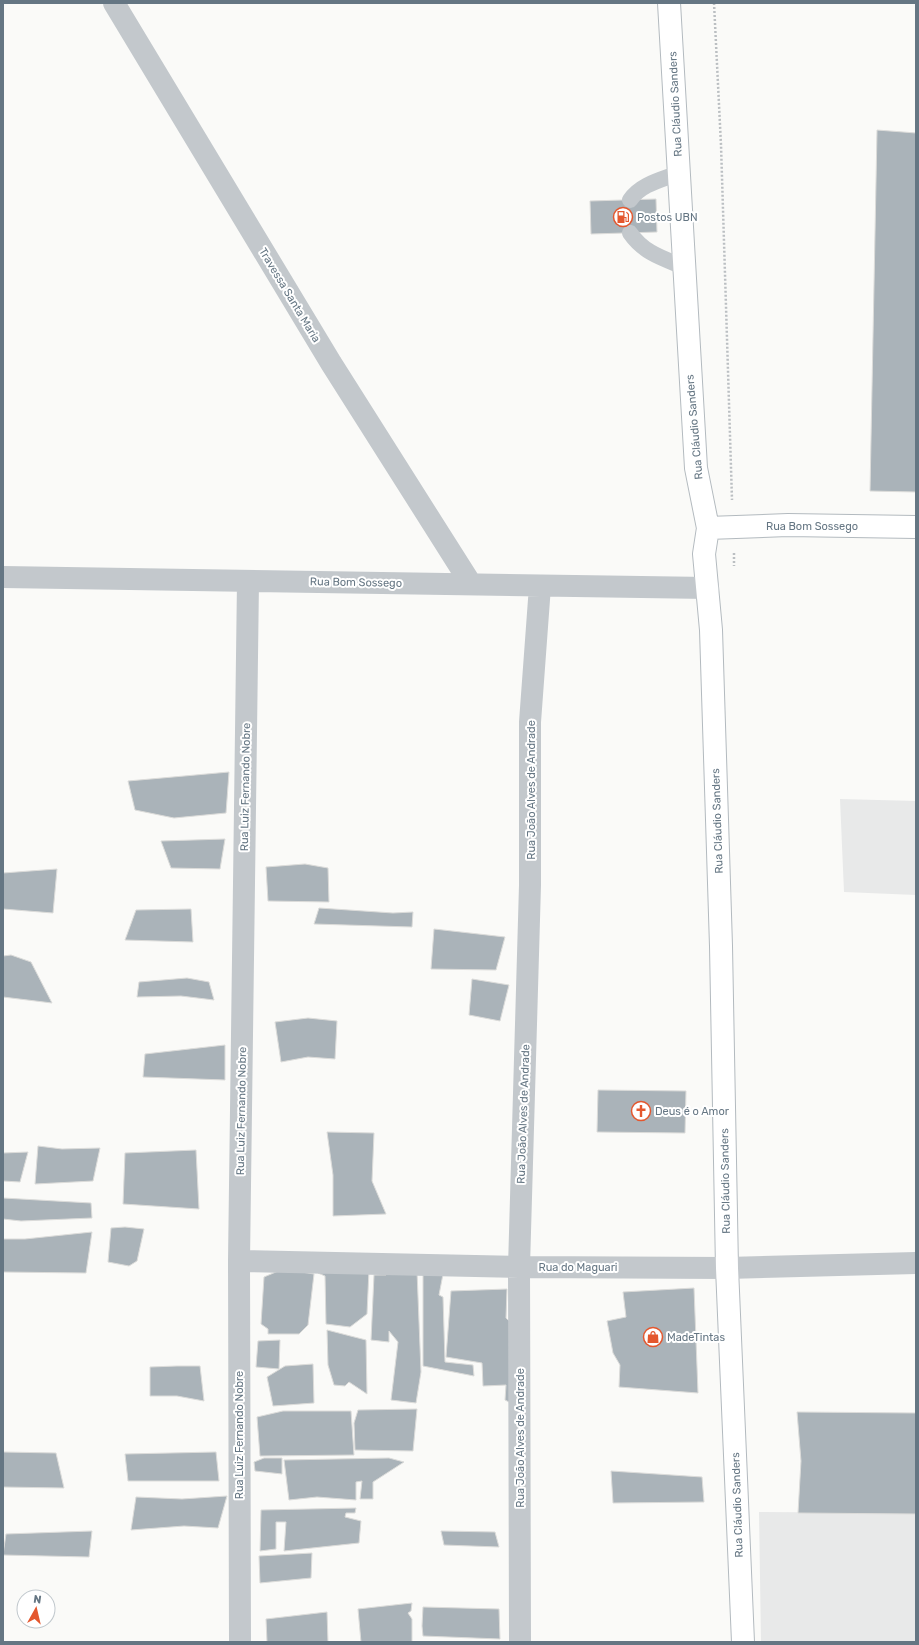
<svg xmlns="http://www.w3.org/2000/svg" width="919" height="1645" font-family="Rubik,sans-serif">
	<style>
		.built { fill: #e8e9e9 }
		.building { fill: #aab3b9; stroke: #dcdcda }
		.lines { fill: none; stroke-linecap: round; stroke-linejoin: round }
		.secondary-casing { stroke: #b3babf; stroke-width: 24 }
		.path { stroke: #bbbfc2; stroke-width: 2.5; stroke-dasharray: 2 2; stroke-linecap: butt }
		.lane { stroke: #c3c8cc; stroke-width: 16 }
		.street { stroke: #c3c8cc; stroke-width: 22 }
		.secondary { stroke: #fff; stroke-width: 22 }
		.labels { text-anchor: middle; stroke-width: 4; stroke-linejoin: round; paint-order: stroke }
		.street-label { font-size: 11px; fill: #657683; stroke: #fff }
		.poi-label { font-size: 11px; fill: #657683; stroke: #fff; text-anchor: start }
	</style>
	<rect width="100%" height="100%" fill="#fafaf8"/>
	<!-- built -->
	<path class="built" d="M 840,799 L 916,801 L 916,895 L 844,892 Z
		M 759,1512 L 916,1513 L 916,1642 L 761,1642 Z"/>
	<!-- building -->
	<path class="building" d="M 877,130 L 916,133 L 916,492 L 870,491 Z
		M 656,199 L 657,232 L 591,234 L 590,201 Z
		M 229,772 L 226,813 L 174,818 L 135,810 L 128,781 Z
		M 225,839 L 220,869 L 171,868 L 161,841 Z
		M 305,864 L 328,868 L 329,902 L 268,901 L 266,867 Z
		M 57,869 L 53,913 L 3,909 L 3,873 Z
		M 319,908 L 393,913 L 413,912 L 412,927 L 314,924 Z
		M 191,909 L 193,942 L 125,940 L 136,910 Z
		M 434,929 L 505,937 L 496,970 L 431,969 Z
		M 11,955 L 31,962 L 52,1003 L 3,997 L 3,956 Z
		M 187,978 L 209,982 L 214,1000 L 181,996 L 137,997 L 139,982 Z
		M 472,979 L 509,985 L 500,1021 L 469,1015 Z
		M 308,1018 L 337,1021 L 335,1059 L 308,1057 L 281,1062 L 275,1022 Z
		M 225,1045 L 225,1080 L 143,1077 L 145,1054 Z
		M 598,1090 L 686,1091 L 685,1133 L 597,1132 Z
		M 327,1132 L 374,1133 L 372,1181 L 386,1214 L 333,1216 L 333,1175 Z
		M 38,1146 L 62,1149 L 100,1148 L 93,1181 L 35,1184 Z
		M 196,1150 L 199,1209 L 123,1204 L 125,1153 Z
		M 28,1152 L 20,1182 L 3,1181 L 3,1153 Z
		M 3,1198 L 91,1203 L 92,1218 L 21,1221 L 3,1219 Z
		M 125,1227 L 144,1229 L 137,1261 L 129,1266 L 108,1262 L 111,1228 Z
		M 92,1232 L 86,1273 L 3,1272 L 3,1239 L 25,1239 Z
		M 388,1267 L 417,1271 L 421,1372 L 416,1403 L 391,1400 L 398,1342 L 389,1331 L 389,1342 L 371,1340 L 374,1275 L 386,1275 Z
		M 283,1269 L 314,1274 L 308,1325 L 299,1334 L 268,1334 L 268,1329 L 261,1324 L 264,1277 Z
		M 423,1269 L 444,1269 L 439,1295 L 443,1297 L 445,1362 L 473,1365 L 474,1376 L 423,1366 Z
		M 369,1270 L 367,1314 L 350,1327 L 326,1324 L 325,1276 L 318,1273 Z
		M 694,1288 L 698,1393 L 619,1387 L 620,1365 L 613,1353 L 607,1321 L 626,1317 L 623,1292 Z
		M 507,1289 L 506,1318 L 512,1324 L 515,1405 L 505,1400 L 506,1385 L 483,1386 L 482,1363 L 446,1357 L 451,1291 Z
		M 327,1330 L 366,1340 L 367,1394 L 349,1382 L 345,1386 L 334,1385 L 328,1365 Z
		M 280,1340 L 279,1369 L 256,1367 L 258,1341 Z
		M 313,1364 L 314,1403 L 273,1406 L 267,1377 L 285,1366 Z
		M 177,1366 L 200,1366 L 204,1401 L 177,1396 L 150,1396 L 150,1367 Z
		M 417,1409 L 413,1451 L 355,1450 L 354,1423 L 358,1410 Z
		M 283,1411 L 351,1411 L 354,1455 L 260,1456 L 257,1417 Z
		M 797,1412 L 916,1413 L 916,1514 L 798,1513 L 801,1461 Z
		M 3,1452 L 56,1453 L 64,1488 L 3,1487 Z
		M 216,1452 L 219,1481 L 128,1481 L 125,1454 Z
		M 264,1458 L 282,1458 L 282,1474 L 255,1471 L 254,1462 Z
		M 389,1458 L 404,1462 L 373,1482 L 373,1499 L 360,1499 L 362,1481 L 356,1482 L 356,1500 L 317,1497 L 289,1500 L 284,1460 Z
		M 611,1471 L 702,1477 L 704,1502 L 613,1503 Z
		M 227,1496 L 218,1528 L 184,1526 L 131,1530 L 136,1497 L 182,1499 Z
		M 356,1508 L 355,1513 L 346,1513 L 345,1517 L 361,1521 L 359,1543 L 284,1551 L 286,1522 L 276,1522 L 276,1549 L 260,1551 L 261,1510 Z
		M 92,1531 L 89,1557 L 3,1555 L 6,1534 Z
		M 441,1531 L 495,1532 L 499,1547 L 444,1545 Z
		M 312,1553 L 311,1578 L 260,1583 L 259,1556 Z
		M 412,1603 L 411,1611 L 408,1613 L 412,1619 L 412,1642 L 361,1642 L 358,1609 Z
		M 423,1607 L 499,1609 L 500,1639 L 423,1636 L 422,1626 Z
		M 327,1612 L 328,1642 L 267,1642 L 266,1619 Z"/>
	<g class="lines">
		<!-- secondary casing -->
		<g class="secondary-casing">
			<path id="secondary" d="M 669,3 L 696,468 L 708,528 L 704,554 L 711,630 L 721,946 L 727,1268 L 743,1642
				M 708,528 L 788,525 L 916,527"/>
		</g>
		<!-- path -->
		<path class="path" d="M 714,3 L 721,145 L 732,500
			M 734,553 L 734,566"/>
		<!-- lane -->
		<path class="lane" d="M 630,200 C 641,184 661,180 679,173
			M 630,233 C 644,253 662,258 684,267"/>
		<!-- street -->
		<path class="street" d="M 114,3 L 331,363 L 471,584
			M 3,577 L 708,588
			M 239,1261 L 519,1267 L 727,1268 L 916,1263
			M 240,1642 L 239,1261 L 248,581
			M 520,1642 L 519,1267 L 530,885 L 530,722 L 540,586"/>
		<!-- secondary -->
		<use href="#secondary" class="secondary"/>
	</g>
	<!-- icons -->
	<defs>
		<g id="fuel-ring" transform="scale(1)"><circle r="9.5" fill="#fff" stroke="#e4572e" stroke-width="1.5"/><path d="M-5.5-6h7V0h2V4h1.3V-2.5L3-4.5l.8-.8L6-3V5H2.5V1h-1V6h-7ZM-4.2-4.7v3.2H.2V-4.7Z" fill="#e4572e"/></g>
		<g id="church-ring" transform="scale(1)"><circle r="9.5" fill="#fff" stroke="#e4572e" stroke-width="1.5"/><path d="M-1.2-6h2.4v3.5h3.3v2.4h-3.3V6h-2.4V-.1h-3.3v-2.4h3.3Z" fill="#e4572e"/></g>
		<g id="shop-ring" transform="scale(1)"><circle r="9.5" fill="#fff" stroke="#e4572e" stroke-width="1.5"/><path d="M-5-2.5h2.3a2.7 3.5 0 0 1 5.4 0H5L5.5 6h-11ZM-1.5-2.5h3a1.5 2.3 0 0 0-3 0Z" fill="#e4572e"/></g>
	</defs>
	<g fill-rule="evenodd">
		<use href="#fuel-ring" x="623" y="217"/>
		<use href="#church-ring" x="641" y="1111"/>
		<use href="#shop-ring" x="653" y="1337"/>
	</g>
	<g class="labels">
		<!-- street labels -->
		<g class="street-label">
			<text transform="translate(675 104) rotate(-93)" y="4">Rua Cláudio Sanders</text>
			<text transform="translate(290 295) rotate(59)" y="4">Travessa Santa Maria</text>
			<text transform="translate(694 427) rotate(-95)" y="4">Rua Cláudio Sanders</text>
			<text x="812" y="530">Rua Bom Sossego</text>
			<text transform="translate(356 582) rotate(1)" y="4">Rua Bom Sossego</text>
			<text transform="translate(245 787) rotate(-89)" y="4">Rua Luiz Fernando Nobre</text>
			<text transform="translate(531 790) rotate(-90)" y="4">Rua João Alves de Andrade</text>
			<text transform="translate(717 821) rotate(-92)" y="4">Rua Cláudio Sanders</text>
			<text transform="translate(241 1111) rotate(-89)" y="4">Rua Luiz Fernando Nobre</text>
			<text transform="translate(523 1114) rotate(-88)" y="4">Rua João Alves de Andrade</text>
			<text transform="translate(725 1181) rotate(-91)" y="4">Rua Cláudio Sanders</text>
			<text x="578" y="1271">Rua do Maguari</text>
			<text transform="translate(239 1435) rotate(-90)" y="4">Rua Luiz Fernando Nobre</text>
			<text transform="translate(520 1438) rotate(-90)" y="4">Rua João Alves de Andrade</text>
			<text transform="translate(737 1505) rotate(-92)" y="4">Rua Cláudio Sanders</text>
		</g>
		<!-- poi labels -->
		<g class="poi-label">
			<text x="637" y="221">Postos UBN</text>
			<text x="655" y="1115">Deus é o Amor</text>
			<text x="667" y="1341">MadeTintas</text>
		</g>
	</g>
	<!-- border -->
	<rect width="919" height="1645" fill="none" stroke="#657683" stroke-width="8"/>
	<!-- north arrow -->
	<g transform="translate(36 1609) rotate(8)"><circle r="19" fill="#ffffff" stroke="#c1c8cd"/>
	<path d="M0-3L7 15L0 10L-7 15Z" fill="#e4572e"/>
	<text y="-6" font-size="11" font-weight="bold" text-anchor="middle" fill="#657683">N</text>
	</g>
</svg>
